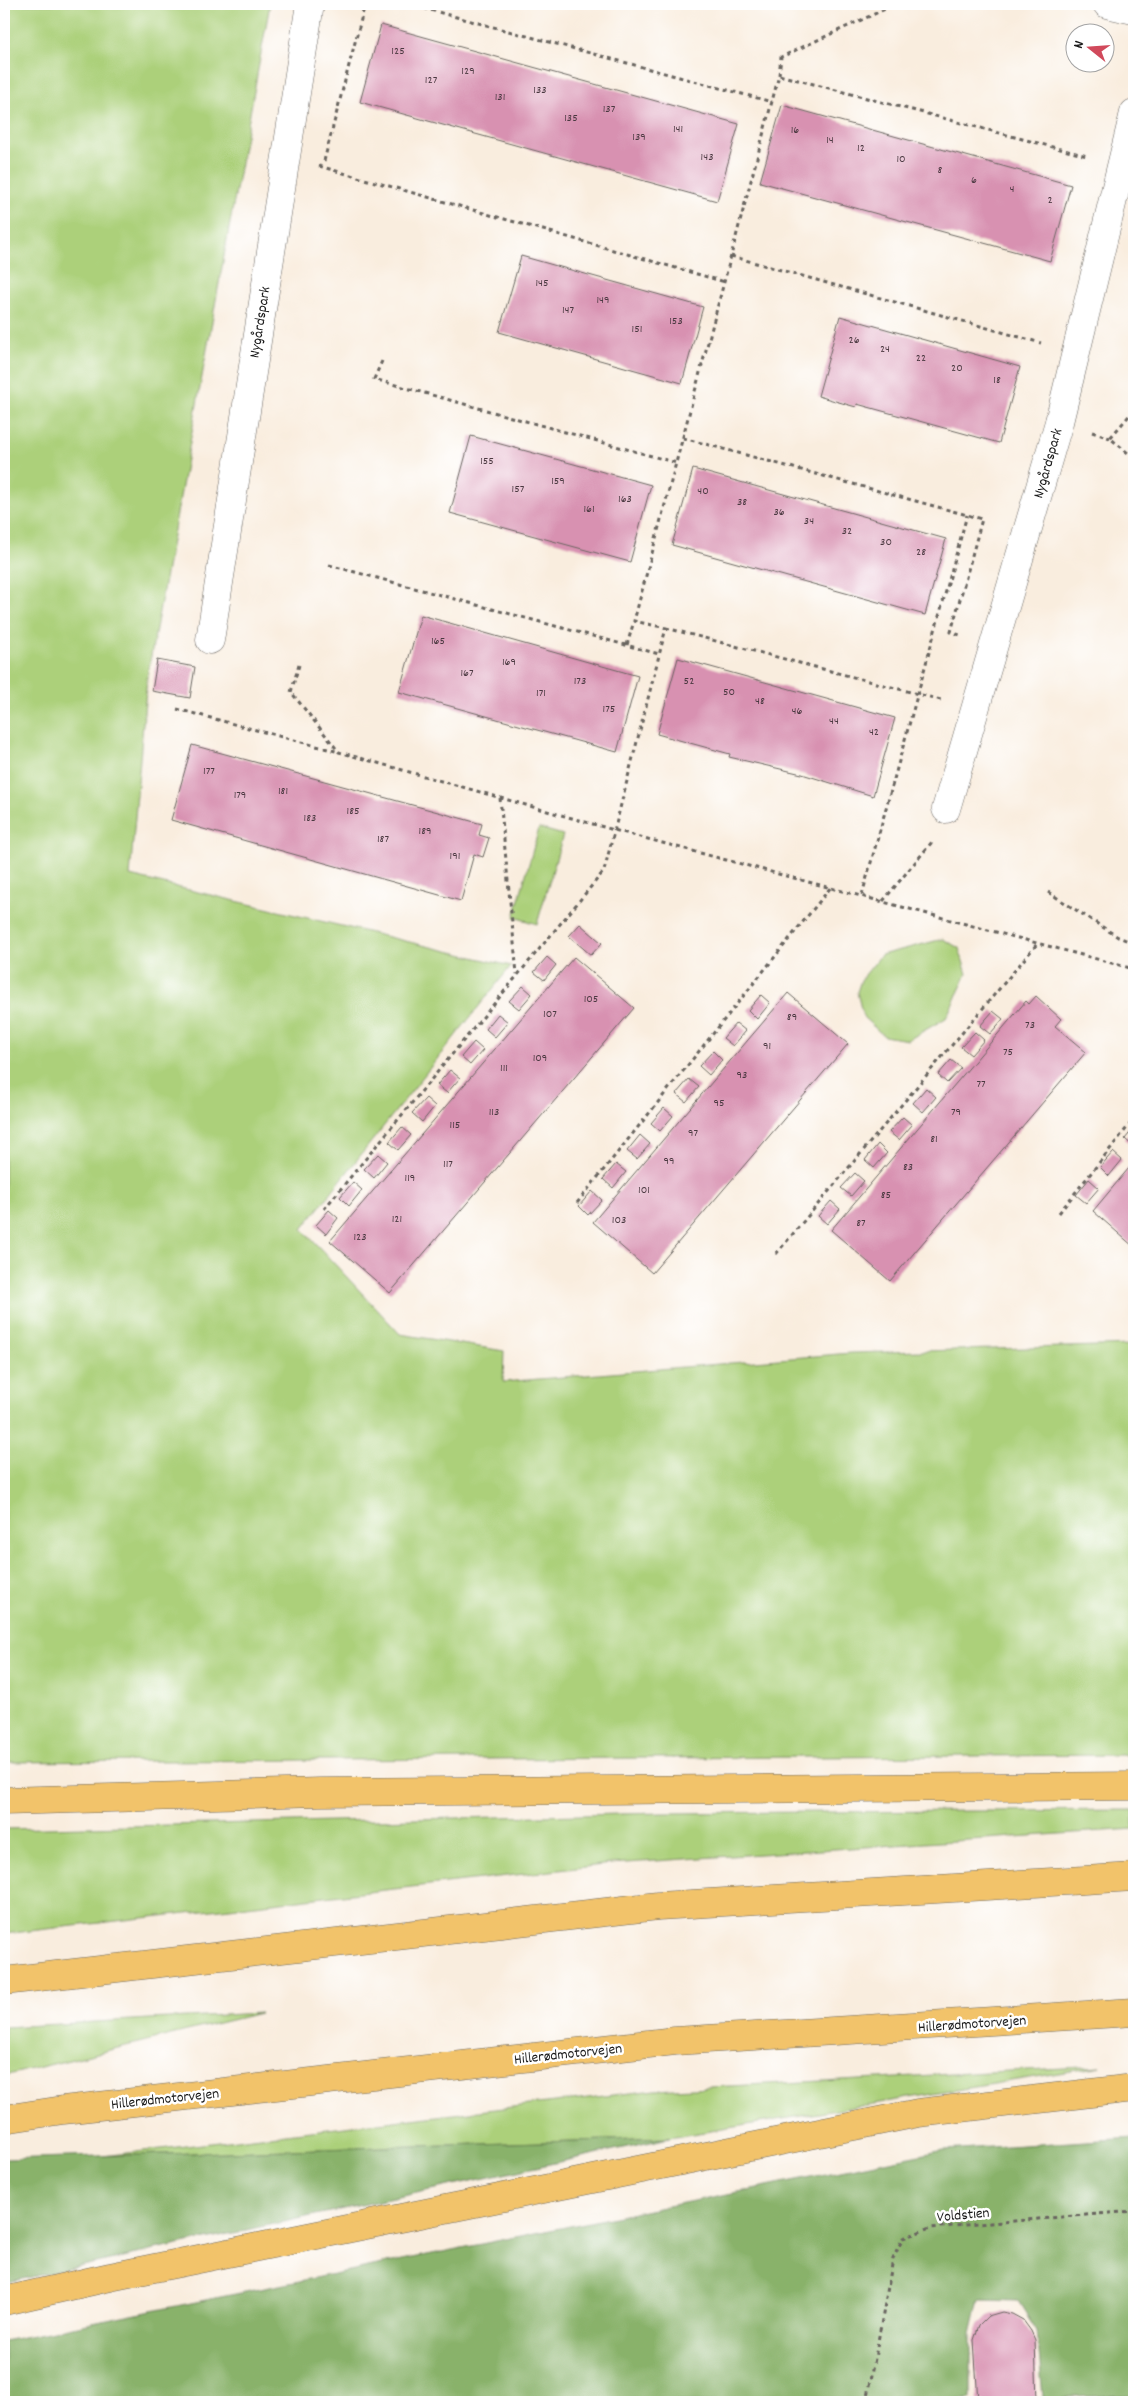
<svg xmlns="http://www.w3.org/2000/svg" width="1138" height="2406" font-family="Dekko,sans-serif">
	<style>
		.green { fill: #acd07a; stroke: #64764b }
		.forest { fill: #89b26a; stroke: #526743 }
		.building { fill: #d891b1 }
		.lines { fill: none; stroke-linecap: round; stroke-linejoin: round }
		.minor-casing { stroke: #696560; stroke-width: 29 }
		.highway-casing { stroke: #696560; stroke-width: 29 }
		.path { stroke: #696560; stroke-width: 3; stroke-dasharray: 4 4; stroke-linecap: butt }
		.minor { stroke: #fff; stroke-width: 28 }
		.highway { stroke: #f2c36a; stroke-width: 28 }
		.labels { text-anchor: middle; stroke-width: 5; stroke-linejoin: round; paint-order: stroke }
		.number-label { font-size: 12px; fill: #4b3941 }
		.street-label { font-size: 15px; fill: #1c1c1c; stroke: #fff }
	</style>
	<rect width="100%" height="100%" fill="#fff"/>
	<filter id="ink" filterUnits="userSpaceOnUse"><feTurbulence type="fractalNoise" baseFrequency=".02" numOctaves="2"/><feDisplacementMap in="SourceGraphic" scale="10" xChannelSelector="R" yChannelSelector="G"/><feConvolveMatrix kernelMatrix="1 2 1 2 8 2 1 2 1" color-interpolation-filters="sRGB"/></filter>
	<filter id="wash" filterUnits="userSpaceOnUse"><feTurbulence type="fractalNoise" baseFrequency=".0096" numOctaves="4" result="noise"/><feDisplacementMap in="SourceGraphic" scale="20" xChannelSelector="R" yChannelSelector="G"/><feGaussianBlur stdDeviation="1.12" result="paint"/><feColorMatrix in="noise" values="0 0 0 0 0 0 0 0 0 0 0 0 0 0 0 0 0 1.4 0 .05"/><feComposite in="paint" operator="in"/></filter>
	<g filter="url(#wash)">
		<rect width="100%" height="100%" fill="#f9edde"/>
		<!-- green -->
		<path class="green" d="M 4,4 L 270,4 L 147,678 L 130,876 L 511,966 L 302,1229 L 400,1334 L 504,1351 L 503,1382 L 851,1353 L 1134,1345 L 1134,1755 L 4,1762 Z
			M 539,828 L 563,835 L 537,924 L 514,917 Z
			M 943,939 L 959,948 L 967,974 L 946,1018 L 908,1040 L 884,1036 L 863,1017 L 857,992 L 861,980 L 881,955 Z
			M 1134,1810 L 1134,1829 L 611,1864 L 4,1934 L 4,1829 L 663,1813 Z
			M 260,2013 L 4,2076 L 4,2027 Z
			M 1101,2066 L 669,2138 L 102,2156 L 655,2090 Z"/>
		<!-- forest -->
		<path class="forest" d="M 669,2138 L 4,2283 L 4,2159 Z
			M 1134,2138 L 1134,2395 L 1043,2398 L 1037,2331 L 1018,2301 L 979,2300 L 971,2334 L 971,2399 L 929,2402 L 4,2402 L 4,2341 L 944,2150 Z"/>
		<g id="blocks">
			<!-- building -->
			<path class="building" d="M 381,25 L 739,124 L 717,201 L 360,102 Z
				M 782,105 L 1071,185 L 1050,261 L 760,182 Z
				M 521,256 L 703,307 L 682,383 L 499,332 Z
				M 840,316 L 1020,367 L 999,443 L 857,404 L 856,407 L 818,396 Z
				M 471,436 L 651,485 L 630,562 L 450,513 Z
				M 693,469 L 946,539 L 925,615 L 672,545 Z
				M 421,615 L 638,676 L 617,752 L 399,692 Z
				M 678,658 L 895,718 L 873,796 L 802,774 L 729,757 L 730,754 L 657,734 Z
				M 157,660 L 195,667 L 190,698 L 152,691 Z
				M 192,745 L 482,824 L 479,835 L 489,838 L 483,857 L 474,854 L 461,901 L 171,820 Z
				M 580,924 L 602,943 L 591,955 L 569,936 Z
				M 547,957 L 556,965 L 544,980 L 534,972 Z
				M 574,957 L 634,1008 L 390,1293 L 330,1241 Z
				M 523,986 L 532,994 L 519,1009 L 509,1001 Z
				M 788,993 L 848,1044 L 652,1273 L 593,1222 Z
				M 761,995 L 770,1003 L 757,1019 L 748,1010 Z
				M 1036,996 L 1061,1019 L 1055,1026 L 1086,1052 L 890,1281 L 831,1230 L 1026,1001 L 1029,1004 Z
				M 993,1011 L 1003,1019 L 990,1034 L 980,1026 Z
				M 498,1014 L 508,1022 L 495,1037 L 486,1029 Z
				M 736,1023 L 746,1031 L 733,1046 L 723,1038 Z
				M 975,1032 L 984,1040 L 971,1055 L 961,1047 Z
				M 474,1042 L 483,1050 L 470,1065 L 461,1057 Z
				M 713,1051 L 722,1060 L 709,1075 L 699,1066 Z
				M 951,1060 L 961,1068 L 947,1083 L 938,1075 Z
				M 450,1070 L 460,1078 L 447,1093 L 437,1085 Z
				M 689,1079 L 699,1087 L 686,1102 L 676,1094 Z
				M 926,1088 L 936,1097 L 923,1112 L 913,1103 Z
				M 426,1098 L 435,1106 L 422,1122 L 412,1113 Z
				M 664,1108 L 673,1116 L 660,1131 L 651,1123 Z
				M 903,1117 L 912,1125 L 899,1140 L 889,1132 Z
				M 402,1127 L 411,1135 L 398,1150 L 389,1142 Z
				M 1134,1128 L 1134,1147 L 1125,1139 Z
				M 640,1135 L 650,1144 L 637,1159 L 627,1151 Z
				M 878,1144 L 887,1153 L 874,1168 L 865,1160 Z
				M 1113,1152 L 1122,1160 L 1109,1176 L 1100,1167 Z
				M 378,1154 L 387,1162 L 374,1178 L 364,1169 Z
				M 1134,1162 L 1134,1247 L 1093,1211 Z
				M 616,1164 L 626,1172 L 613,1188 L 603,1179 Z
				M 855,1173 L 864,1181 L 851,1196 L 841,1188 Z
				M 1089,1179 L 1099,1188 L 1086,1203 L 1076,1195 Z
				M 353,1182 L 362,1190 L 349,1206 L 340,1197 Z
				M 592,1191 L 602,1200 L 588,1215 L 579,1206 Z
				M 831,1201 L 840,1209 L 827,1224 L 818,1216 Z
				M 329,1210 L 338,1218 L 326,1234 L 316,1225 Z
				M 1002,2312 L 1012,2314 L 1023,2320 L 1031,2331 L 1035,2340 L 1037,2402 L 978,2402 L 974,2340 L 979,2325 L 988,2316 Z"/>
		</g>
	</g>
	<g filter="url(#ink)">
		<use href="#blocks" fill-opacity="0" stroke="#696560" stroke-width="1"/>
		<g class="lines">
			<!-- minor casing -->
			<g class="minor-casing">
				<path id="minor" d="M 1107,4 L 1134,10
					M 210,640 L 310,4
					M 946,809 L 1059,422 L 1134,113"/>
			</g>
			<!-- highway casing -->
			<g class="highway-casing">
				<path id="highway" d="M 4,1801 L 320,1792 L 1134,1786
					M 4,1981 L 658,1906 L 1134,1877
					M 4,2119 L 63,2110 L 675,2041 L 1134,2012
					M 4,2301 L 110,2277 L 918,2113 L 1134,2088"/>
			</g>
			<!-- path -->
			<path class="path" d="M 408,4 L 772,102
				M 779,75 L 781,57 L 896,4
				M 324,161 L 365,4
				M 319,166 L 725,282
				M 731,256 L 1041,343
				M 382,361 L 374,379 L 677,463
				M 1134,410 L 1110,438 L 1134,458
				M 1092,432 L 1110,438
				M 683,438 L 982,519 L 951,632 L 960,635
				M 329,565 L 659,654
				M 666,628 L 941,700
				M 627,645 L 634,621
				M 299,665 L 291,692 L 339,752 L 614,830 L 1134,969
				M 177,709 L 339,752
				M 500,798 L 517,974
				M 1048,892 L 1118,937 L 1134,943
				M 862,895 L 967,515
				M 883,901 L 932,842
				M 577,1203 L 831,887
				M 324,1209 L 604,871 L 666,628 L 634,621 L 779,75 L 1087,156
				M 1059,1213 L 1134,1119
				M 776,1254 L 1037,944
				M 867,2402 L 893,2259 L 903,2238 L 930,2228 L 1134,2211"/>
			<!-- minor -->
			<use href="#minor" class="minor"/>
			<!-- highway -->
			<use href="#highway" class="highway"/>
		</g>
	</g>
	<g class="labels">
		<!-- number labels -->
		<g class="number-label">
			<text x="398" y="54">125</text>
			<text x="468" y="74">129</text>
			<text x="431" y="83">127</text>
			<text x="540" y="93">133</text>
			<text x="500" y="100">131</text>
			<text x="609" y="112">137</text>
			<text x="571" y="121">135</text>
			<text x="678" y="132">141</text>
			<text x="795" y="133">16</text>
			<text x="639" y="140">139</text>
			<text x="830" y="143">14</text>
			<text x="861" y="151">12</text>
			<text x="707" y="160">143</text>
			<text x="901" y="162">10</text>
			<text x="940" y="173">8</text>
			<text x="974" y="183">6</text>
			<text x="1012" y="192">4</text>
			<text x="1050" y="203">2</text>
			<text x="542" y="286">145</text>
			<text x="603" y="303">149</text>
			<text x="568" y="313">147</text>
			<text x="676" y="324">153</text>
			<text x="637" y="332">151</text>
			<text x="854" y="343">26</text>
			<text x="885" y="352">24</text>
			<text x="921" y="361">22</text>
			<text x="957" y="371">20</text>
			<text x="997" y="383">18</text>
			<text x="487" y="464">155</text>
			<text x="558" y="484">159</text>
			<text x="518" y="492">157</text>
			<text x="703" y="494">40</text>
			<text x="625" y="502">163</text>
			<text x="742" y="505">38</text>
			<text x="589" y="512">161</text>
			<text x="779" y="515">36</text>
			<text x="809" y="524">34</text>
			<text x="847" y="534">32</text>
			<text x="886" y="545">30</text>
			<text x="921" y="555">28</text>
			<text x="438" y="644">165</text>
			<text x="509" y="665">169</text>
			<text x="467" y="676">167</text>
			<text x="580" y="684">173</text>
			<text x="689" y="684">52</text>
			<text x="729" y="695">50</text>
			<text x="541" y="696">171</text>
			<text x="760" y="704">48</text>
			<text x="609" y="712">175</text>
			<text x="797" y="714">46</text>
			<text x="834" y="724">44</text>
			<text x="874" y="735">42</text>
			<text x="209" y="774">177</text>
			<text x="283" y="794">181</text>
			<text x="240" y="798">179</text>
			<text x="353" y="814">185</text>
			<text x="310" y="821">183</text>
			<text x="425" y="834">189</text>
			<text x="383" y="842">187</text>
			<text x="455" y="859">191</text>
			<text x="591" y="1002">105</text>
			<text x="550" y="1017">107</text>
			<text x="792" y="1020">89</text>
			<text x="1030" y="1028">73</text>
			<text x="767" y="1049">91</text>
			<text x="1008" y="1055">75</text>
			<text x="540" y="1061">109</text>
			<text x="504" y="1071">111</text>
			<text x="742" y="1078">93</text>
			<text x="981" y="1087">77</text>
			<text x="719" y="1106">95</text>
			<text x="494" y="1115">113</text>
			<text x="956" y="1115">79</text>
			<text x="455" y="1128">115</text>
			<text x="693" y="1136">97</text>
			<text x="934" y="1142">81</text>
			<text x="669" y="1164">99</text>
			<text x="448" y="1167">117</text>
			<text x="908" y="1170">83</text>
			<text x="410" y="1181">119</text>
			<text x="644" y="1193">101</text>
			<text x="886" y="1198">85</text>
			<text x="397" y="1222">121</text>
			<text x="619" y="1223">103</text>
			<text x="861" y="1226">87</text>
			<text x="360" y="1240">123</text>
		</g>
		<!-- street labels -->
		<g class="street-label">
			<text transform="translate(259 322) rotate(-81)" y="5">Nygårdspark</text>
			<text transform="translate(1047 463) rotate(-74)" y="5">Nygårdspark</text>
			<text transform="translate(972 2023) rotate(-4)" y="5">Hillerødmotorvejen</text>
			<text transform="translate(568 2053) rotate(-6)" y="5">Hillerødmotorvejen</text>
			<text transform="translate(165 2098) rotate(-6)" y="5">Hillerødmotorvejen</text>
			<text transform="translate(963 2214) rotate(-5)" y="5">Voldstien</text>
		</g>
	</g>
	<!-- margin -->
	<rect width="1138" height="2406" fill="none" stroke="#fff" stroke-width="20"/>
	<!-- north arrow -->
	<g transform="translate(1090 48) rotate(287)"><circle r="24" fill="#ffffff" stroke="#a4a4a4"/>
	<path d="M0-4L9 19L0 12L-9 19Z" fill="#d1495b"/>
	<text y="-8" font-size="14" font-weight="bold" text-anchor="middle" fill="#1c1c1c">N</text>
	</g>
</svg>
